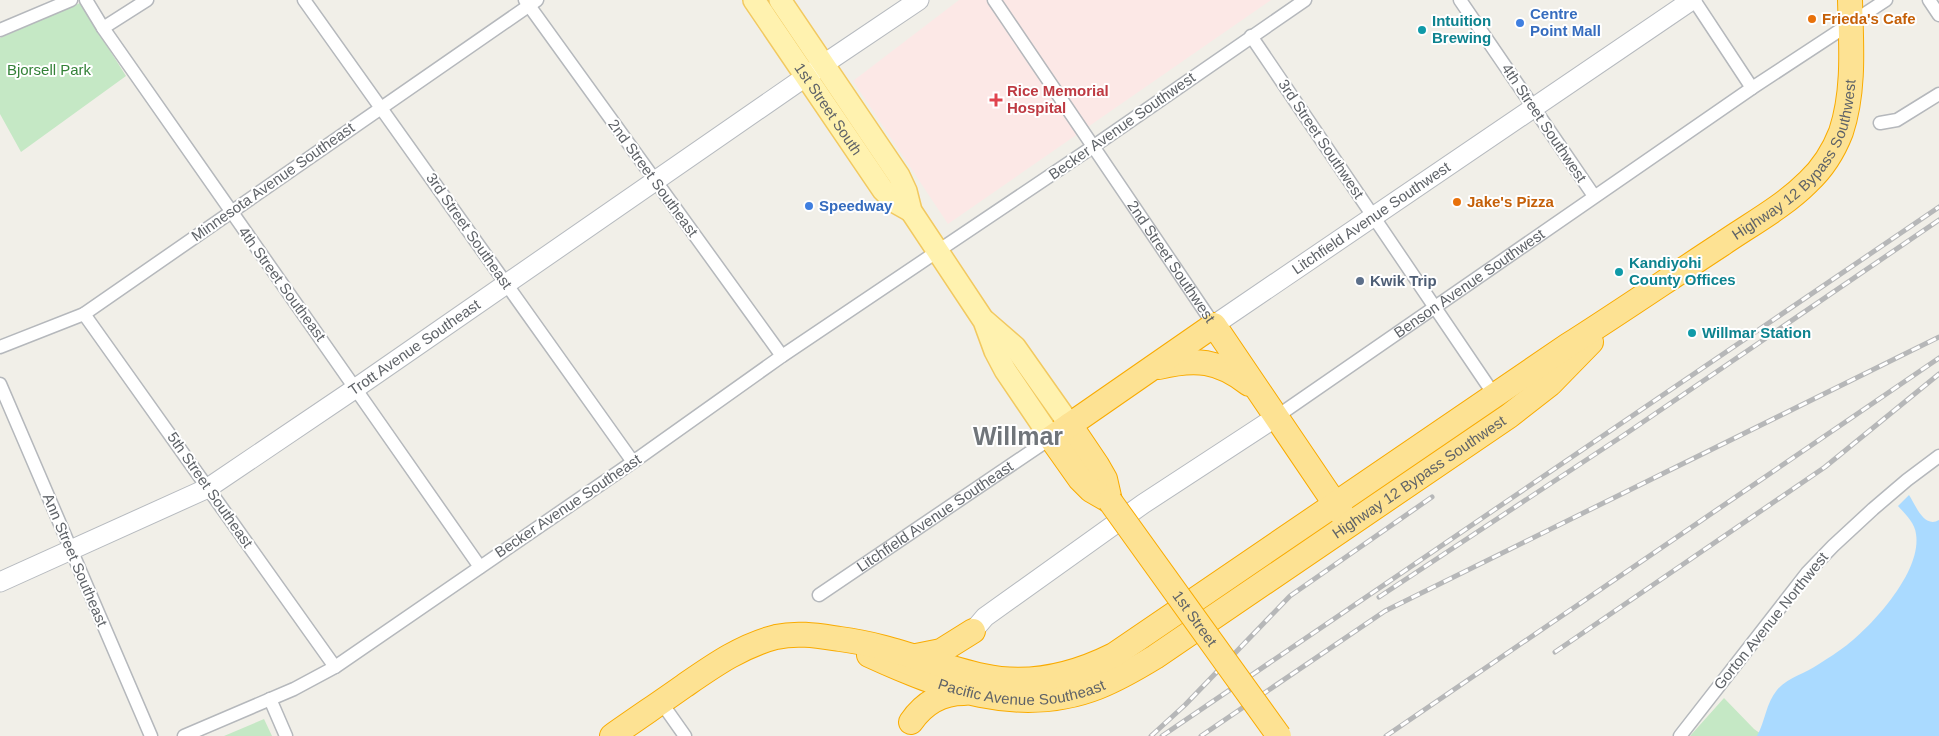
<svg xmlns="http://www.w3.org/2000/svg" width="1939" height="736" font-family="Helvetica,sans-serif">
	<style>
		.medical { fill: #fce8e6 }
		.green { fill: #c5e8c5 }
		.water { fill: #aadaff }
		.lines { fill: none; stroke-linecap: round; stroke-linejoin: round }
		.street-casing { stroke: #b5b8bc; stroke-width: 15 }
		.secondary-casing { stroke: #b6babf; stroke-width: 21 }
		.primary-casing { stroke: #f2c960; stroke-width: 24 }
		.highway-casing { stroke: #f9ab00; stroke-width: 26 }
		.street { stroke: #fff; stroke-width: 12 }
		.secondary { stroke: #fff; stroke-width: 19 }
		.primary { stroke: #fff2af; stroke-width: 21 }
		.highway { stroke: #fde293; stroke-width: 24 }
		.rail-casing { stroke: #b6b7b8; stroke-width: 5 }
		.rail { stroke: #fff; stroke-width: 3; stroke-dasharray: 9; stroke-linecap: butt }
		.highway-bridge-casing { stroke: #f9ab00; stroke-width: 26; stroke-linecap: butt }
		.highway-bridge { stroke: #fde293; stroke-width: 24 }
		.food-dot { fill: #e8710a; stroke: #fff; stroke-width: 2 }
		.shop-dot { fill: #3f7fe0; stroke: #fff; stroke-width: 2 }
		.culture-dot { fill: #0f9aa8; stroke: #fff; stroke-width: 2 }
		.health-dot { fill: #e0444e; stroke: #fff; stroke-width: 2 }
		.service-dot { fill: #5c6f8a; stroke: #fff; stroke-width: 2 }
		.labels { text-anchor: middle; stroke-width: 4; stroke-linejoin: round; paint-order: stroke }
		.shop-label { font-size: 15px; font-weight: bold; fill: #366cbe; stroke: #fff; text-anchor: start }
		.food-label { font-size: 15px; font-weight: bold; fill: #c56008; stroke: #fff; text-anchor: start }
		.culture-label { font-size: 15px; font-weight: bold; fill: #0d838f; stroke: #fff; text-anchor: start }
		.park-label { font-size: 15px; fill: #348238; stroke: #fff }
		.health-label { font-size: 15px; font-weight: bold; fill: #be3a42; stroke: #fff; text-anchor: start }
		.street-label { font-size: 15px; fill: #5f6368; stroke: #fff }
		.service-label { font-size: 15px; font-weight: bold; fill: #4e5e75; stroke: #fff; text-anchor: start }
		.town-label { font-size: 25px; font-weight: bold; fill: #70757a; stroke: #fff }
	</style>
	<rect width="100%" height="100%" fill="#f1efe8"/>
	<!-- medical -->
	<path class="medical" d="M 959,0 L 1271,0 L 948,224 L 853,81 Z"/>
	<!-- green -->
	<path class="green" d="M 80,3 L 126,76 L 21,152 L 0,114 L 0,38 Z
		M 1724,698 L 1754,729 L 1764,736 L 1690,736 Z
		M 264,719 L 272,736 L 224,736 Z"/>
	<!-- water -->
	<path class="water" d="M 1909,495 C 1915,504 1924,529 1939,520 L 1939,736 L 1757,736 C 1765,722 1766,703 1777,690 C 1788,677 1805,674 1819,664 C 1828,658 1838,652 1847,645 C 1874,624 1922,571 1916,534 C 1915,523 1905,514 1898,506 Z"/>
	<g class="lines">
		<!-- street casing -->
		<g class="street-casing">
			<g id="street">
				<path d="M 86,0 L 103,28 C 228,209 355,387 480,567"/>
				<path d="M 304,0 L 633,462"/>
				<path d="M 525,0 L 782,356"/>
				<path id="s1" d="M 994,0 L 1214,325"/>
				<path d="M 1460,0 L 1594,196"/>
				<path d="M 1694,0 L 1752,88"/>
				<path d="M 1929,0 L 1939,15"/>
				<path d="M 103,28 L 147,0"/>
				<path d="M 0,30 L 71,0"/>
				<path d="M 1251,36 L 1497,399"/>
				<path d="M 1880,123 L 1897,120 L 1939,94"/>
				<path d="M 84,314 L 335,667"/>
				<path d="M 0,347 L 84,314 L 537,0"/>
				<path d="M 0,384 L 151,736"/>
				<path id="s2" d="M 1276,417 L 1752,88 L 1886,0"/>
				<path id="s3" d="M 819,595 L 1051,438"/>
				<path d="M 270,699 L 286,736"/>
				<path d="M 661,702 L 685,736"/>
				<path d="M 184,736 L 294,689 L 335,667 L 633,462 L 782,356 L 1094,146 L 1305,0"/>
				<path d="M 1680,736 L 1807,573 L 1833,546 L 1873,509 L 1907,480 L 1939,456"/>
			</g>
		</g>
		<!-- secondary casing -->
		<g class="secondary-casing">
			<g id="secondary">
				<path id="s4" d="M 1214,325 L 1692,0"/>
				<path id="s5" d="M 0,582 L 208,488 L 356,388 L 824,64 L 919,0"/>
				<path d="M 973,631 L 985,617 L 1143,504 L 1276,417"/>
			</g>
		</g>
		<!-- primary casing -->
		<g class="primary-casing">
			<g id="primary">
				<path id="s6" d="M 754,0 L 883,190 L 895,202 L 911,211"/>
				<path d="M 780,0 L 899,176 L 906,191 L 911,211 L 984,321 L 995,351 L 1005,370 L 1051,438"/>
				<path d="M 985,321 L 1015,347 L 1070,425"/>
			</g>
		</g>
		<!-- highway casing -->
		<g class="highway-casing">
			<g id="highway">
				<path d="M 1159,367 C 1195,358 1219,360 1249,384"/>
				<path d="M 1070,425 L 1097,465 L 1105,479 L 1110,501"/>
				<path d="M 1110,501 L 1091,490 L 1080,479 L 1051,438 L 1214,325 L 1344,517"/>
				<path id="s7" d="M 869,655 C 941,688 1019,718 1098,687 C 1118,679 1137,668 1155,657 L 1509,416 L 1550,384 L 1591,342"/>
				<path d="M 916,656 L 941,651 L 973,631"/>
				<path d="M 911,722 C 924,703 942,693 964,693"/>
				<path id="s8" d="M 612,736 C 636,719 660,703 684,686 C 713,666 741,646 776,637 C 798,632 819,636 840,639 C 889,645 934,665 983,676 C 1028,686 1074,675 1114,655 L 1567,346 C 1619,313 1670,278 1722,244 C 1751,224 1783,207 1808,182 C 1822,169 1834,150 1841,132 C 1855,90 1851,43 1850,0"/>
			</g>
		</g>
		<!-- street -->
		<use href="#street" class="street"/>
		<!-- secondary -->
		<use href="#secondary" class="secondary"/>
		<!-- primary -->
		<use href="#primary" class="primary"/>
		<!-- highway -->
		<use href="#highway" class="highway"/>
		<!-- rail casing -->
		<g class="rail-casing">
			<path id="rail" d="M 1379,597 L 1624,435 L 1939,220
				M 1555,652 L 1825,467 L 1939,374
				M 1151,736 L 1185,705 L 1290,596 L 1432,497
				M 1162,736 L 1939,207
				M 1201,736 L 1385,611 L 1939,337
				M 1386,736 L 1939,358"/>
		</g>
		<!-- rail -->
		<use href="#rail" class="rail"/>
		<!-- highway-bridge casing -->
		<g class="highway-bridge-casing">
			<g id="highway-bridge">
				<path id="s9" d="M 1110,501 L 1279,736"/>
			</g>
		</g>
		<!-- highway-bridge -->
		<use href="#highway-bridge" class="highway-bridge"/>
	</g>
	<!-- markers -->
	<g class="food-dot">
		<circle cx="1812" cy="19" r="5"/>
		<circle cx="1457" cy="202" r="5"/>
	</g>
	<g class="shop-dot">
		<circle cx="1520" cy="23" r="5"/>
		<circle cx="809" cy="206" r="5"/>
	</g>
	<g class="culture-dot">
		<circle cx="1422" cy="30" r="5"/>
		<circle cx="1619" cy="272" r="5"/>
		<circle cx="1692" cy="333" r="5"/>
	</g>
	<path class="health-dot" d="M993.5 92.5h5v5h5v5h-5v5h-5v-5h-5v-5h5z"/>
	<circle class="service-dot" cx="1360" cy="281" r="5"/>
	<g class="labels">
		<!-- shop labels -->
		<g class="shop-label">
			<text x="1530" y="19">Centre<tspan x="1530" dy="17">Point Mall</tspan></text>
			<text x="819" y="211">Speedway</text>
		</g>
		<!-- food labels -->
		<g class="food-label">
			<text x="1822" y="24">Frieda's Cafe</text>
			<text x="1467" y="207">Jake's Pizza</text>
		</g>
		<!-- culture labels -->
		<g class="culture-label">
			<text x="1432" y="26">Intuition<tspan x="1432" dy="17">Brewing</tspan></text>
			<text x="1629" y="268">Kandiyohi<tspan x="1629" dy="17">County Offices</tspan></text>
			<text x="1702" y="338">Willmar Station</text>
		</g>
		<!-- park labels -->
		<g class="park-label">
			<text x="49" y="75">Bjorsell Park</text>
		</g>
		<!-- health labels -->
		<g class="health-label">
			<text x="1007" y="96">Rice Memorial<tspan x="1007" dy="17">Hospital</tspan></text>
		</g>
		<!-- street labels -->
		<g class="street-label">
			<text dy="5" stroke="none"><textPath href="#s6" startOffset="132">1st Street South</textPath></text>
			<text transform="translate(1544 123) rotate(56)" y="5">4th Street Southwest</text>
			<text transform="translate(1122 126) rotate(-35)" y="5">Becker Avenue Southwest</text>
			<text transform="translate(1321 139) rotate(56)" y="5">3rd Street Southwest</text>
			<text dy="5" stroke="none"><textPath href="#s8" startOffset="1391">Highway 12 Bypass Southwest</textPath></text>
			<text transform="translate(653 178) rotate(54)" y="5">2nd Street Southeast</text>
			<text transform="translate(273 182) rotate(-35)" y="5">Minnesota Avenue Southeast</text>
			<text dy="5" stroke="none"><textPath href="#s4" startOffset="190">Litchfield Avenue Southwest</textPath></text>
			<text transform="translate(469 231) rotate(55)" y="5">3rd Street Southeast</text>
			<text dy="5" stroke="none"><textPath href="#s1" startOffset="316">2nd Street Southwest</textPath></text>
			<text dy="5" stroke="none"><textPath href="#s2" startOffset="235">Benson Avenue Southwest</textPath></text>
			<text transform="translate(282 284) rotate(54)" y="5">4th Street Southeast</text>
			<text dy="5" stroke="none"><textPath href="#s5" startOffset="478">Trott Avenue Southeast</textPath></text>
			<text dy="5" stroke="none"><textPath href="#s7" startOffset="622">Highway 12 Bypass Southwest</textPath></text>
			<text transform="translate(210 490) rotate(55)" y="5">5th Street Southeast</text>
			<text transform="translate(568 506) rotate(-34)" y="5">Becker Avenue Southeast</text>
			<text dy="5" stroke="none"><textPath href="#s3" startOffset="140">Litchfield Avenue Southeast</textPath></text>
			<text transform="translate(75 560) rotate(67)" y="5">Ann Street Southeast</text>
			<text dy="5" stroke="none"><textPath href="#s9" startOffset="145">1st Street</textPath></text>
			<text transform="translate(1771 621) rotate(-51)" y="5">Gorton Avenue Northwest</text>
			<text dy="5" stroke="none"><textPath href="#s7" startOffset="160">Pacific Avenue Southeast</textPath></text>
		</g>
		<!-- service labels -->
		<g class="service-label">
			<text x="1370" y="286">Kwik Trip</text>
		</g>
		<!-- town labels -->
		<g class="town-label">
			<text x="1018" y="445">Willmar</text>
		</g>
	</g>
</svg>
